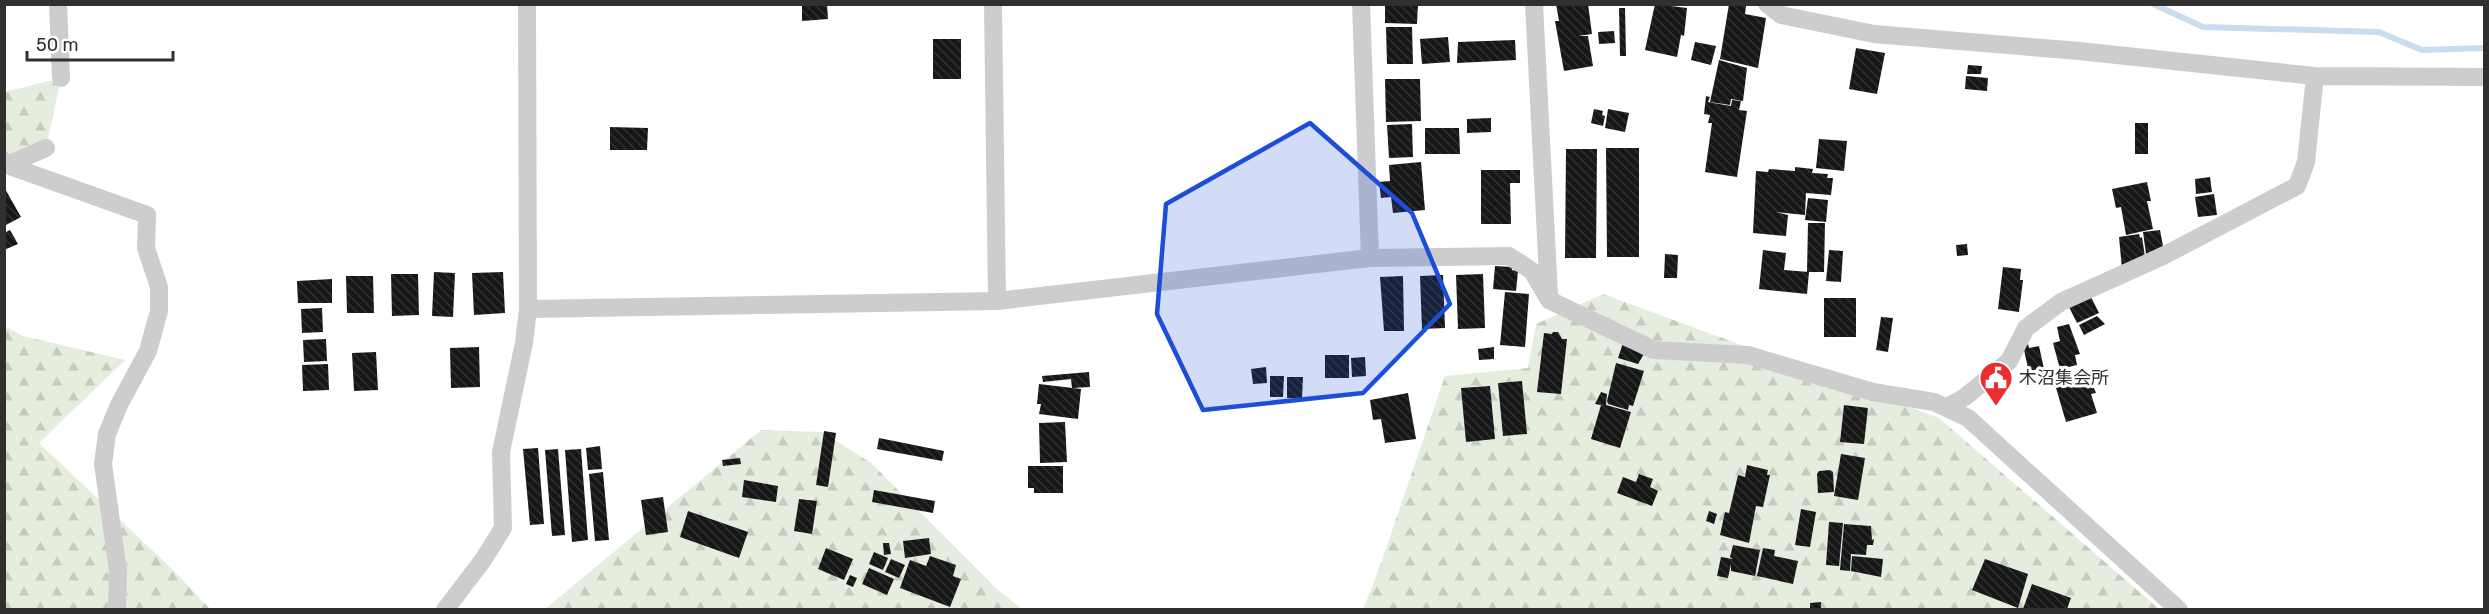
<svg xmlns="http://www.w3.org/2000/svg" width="2489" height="614" font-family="Rubik,'Noto Sans JP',sans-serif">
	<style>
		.forest { fill: url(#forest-firs) }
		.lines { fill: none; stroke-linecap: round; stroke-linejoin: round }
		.stream { stroke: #c9ddee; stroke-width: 6 }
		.building { fill: url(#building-back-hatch) }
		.minor { stroke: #cdcdcd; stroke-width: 18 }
		.marked { fill: #1d4ed8; fill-opacity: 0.2; stroke: #1d4ed8; stroke-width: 4.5; stroke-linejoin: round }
		.labels { text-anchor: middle; stroke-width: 6; stroke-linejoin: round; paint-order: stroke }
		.poi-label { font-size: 18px; fill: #303030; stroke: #fff; text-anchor: start }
	</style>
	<defs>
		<pattern id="forest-firs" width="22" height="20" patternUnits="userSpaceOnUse" patternTransform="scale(1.5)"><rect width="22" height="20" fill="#e5eede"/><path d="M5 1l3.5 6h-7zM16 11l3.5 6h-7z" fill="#c5ccbf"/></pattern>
		<pattern id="building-back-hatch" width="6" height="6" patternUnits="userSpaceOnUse" patternTransform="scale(1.5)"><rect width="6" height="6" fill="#171717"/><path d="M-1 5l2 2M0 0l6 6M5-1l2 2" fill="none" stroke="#303030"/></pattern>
	</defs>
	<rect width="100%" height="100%" fill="#fff"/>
	<!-- forest -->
	<path class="forest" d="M 61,78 L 46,148 L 5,167 L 5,92 Z
		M 1603,294 L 1939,418 L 2159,609 L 1363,610 L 1381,563 L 1445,376 L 1528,368 L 1536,324 Z
		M 4,326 L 23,336 L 125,360 L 39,443 L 172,569 L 210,609 L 5,609 Z
		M 761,430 L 822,432 L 871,463 L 998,590 L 1022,609 L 544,610 Z"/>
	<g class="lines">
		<!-- stream -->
		<path class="stream" d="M 2153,4 L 2203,27 L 2379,32 L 2422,50 L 2484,48"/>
	</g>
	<!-- building -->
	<path class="building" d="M 802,4 L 827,4 L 828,19 L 802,21 Z
		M 1385,4 L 1418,4 L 1417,24 L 1385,23 Z
		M 1556,4 L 1588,4 L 1592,34 L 1578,36 L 1588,36 L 1593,66 L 1564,71 L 1555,21 L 1559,21 Z
		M 1655,4 L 1687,8 L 1684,36 L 1681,35 L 1677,57 L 1645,50 Z
		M 1729,4 L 1746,6 L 1745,14 L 1766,18 L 1758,68 L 1720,59 Z
		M 1619,8 L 1625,8 L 1626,56 L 1620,56 Z
		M 1386,27 L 1412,27 L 1413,64 L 1387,64 Z
		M 1614,31 L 1615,43 L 1599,44 L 1598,32 Z
		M 1448,37 L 1450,62 L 1422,64 L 1420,39 Z
		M 933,39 L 961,39 L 961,79 L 933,79 Z
		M 1515,40 L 1516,60 L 1457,63 L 1458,42 Z
		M 1695,42 L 1716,46 L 1711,65 L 1691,60 Z
		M 1856,48 L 1885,53 L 1877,94 L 1849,89 Z
		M 1719,60 L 1747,68 L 1743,101 L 1731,99 L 1730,105 L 1710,102 Z
		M 1968,65 L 1982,66 L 1981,74 L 1967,74 Z
		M 1966,76 L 1988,78 L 1987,91 L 1965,89 Z
		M 1385,79 L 1420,79 L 1421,121 L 1386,122 Z
		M 1706,96 L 1710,97 L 1708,102 L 1731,106 L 1732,100 L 1741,101 L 1739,110 L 1747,111 L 1737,177 L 1705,172 L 1712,123 L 1708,123 L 1710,115 L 1704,114 Z
		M 1594,109 L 1603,111 L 1602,115 L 1605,116 L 1603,126 L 1591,123 Z
		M 1608,109 L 1629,113 L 1625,132 L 1605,128 Z
		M 1491,118 L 1491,132 L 1467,133 L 1467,119 Z
		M 2135,123 L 2148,123 L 2148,154 L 2135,154 Z
		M 1412,124 L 1413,157 L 1389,158 L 1387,125 Z
		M 610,127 L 648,128 L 647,150 L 610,150 Z
		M 1425,128 L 1459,128 L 1460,154 L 1425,154 Z
		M 1819,139 L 1847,141 L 1844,171 L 1816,168 Z
		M 1606,148 L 1639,148 L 1639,257 L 1607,257 Z
		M 1566,149 L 1597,149 L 1596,258 L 1565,258 Z
		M 1421,162 L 1425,210 L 1393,213 L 1391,197 L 1381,198 L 1379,182 L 1390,181 L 1389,165 Z
		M 1795,167 L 1813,169 L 1812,173 L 1828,174 L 1827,178 L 1833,178 L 1831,195 L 1806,193 L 1805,215 L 1776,212 L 1788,215 L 1786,236 L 1753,233 L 1756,171 L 1768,172 L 1769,169 L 1795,171 Z
		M 1481,170 L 1520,170 L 1520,183 L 1510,183 L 1511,224 L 1481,224 Z
		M 2210,177 L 2212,192 L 2196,194 L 2195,179 Z
		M 2147,182 L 2151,201 L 2147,201 L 2153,229 L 2126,235 L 2121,207 L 2116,208 L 2112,189 Z
		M 4,187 L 21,217 L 4,226 Z
		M 2214,194 L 2217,215 L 2198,217 L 2195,197 Z
		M 1808,198 L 1828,200 L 1826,222 L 1805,220 Z
		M 1808,223 L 1825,223 L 1824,272 L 1807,272 Z
		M 10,230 L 18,244 L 4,250 L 4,233 Z
		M 2160,230 L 2163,246 L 2146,254 L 2143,232 Z
		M 2139,234 L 2140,238 L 2142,237 L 2145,257 L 2122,269 L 2119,237 Z
		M 1967,244 L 1968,255 L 1957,256 L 1956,245 Z
		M 1763,250 L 1786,253 L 1784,270 L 1809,272 L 1807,294 L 1759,289 Z
		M 1829,250 L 1843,251 L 1841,282 L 1826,281 Z
		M 1665,254 L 1678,255 L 1677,278 L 1664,278 Z
		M 1495,266 L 1512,267 L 1512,270 L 1518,271 L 1516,291 L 1493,289 Z
		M 2003,267 L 2021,269 L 2020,280 L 2023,280 L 2019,312 L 1998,309 Z
		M 434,272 L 455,273 L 453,317 L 432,316 Z
		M 503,272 L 505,313 L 474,315 L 472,273 Z
		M 391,274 L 418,274 L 419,315 L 392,316 Z
		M 1483,274 L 1485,328 L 1458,329 L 1456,275 Z
		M 1443,275 L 1445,328 L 1422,329 L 1420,276 Z
		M 346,276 L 373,276 L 374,313 L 347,313 Z
		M 1403,276 L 1404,331 L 1384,331 L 1380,277 Z
		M 332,279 L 332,303 L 298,303 L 297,281 Z
		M 1505,292 L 1529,294 L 1525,347 L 1500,345 Z
		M 2091,297 L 2099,313 L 2077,323 L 2069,307 Z
		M 1824,298 L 1856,298 L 1856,337 L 1824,337 Z
		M 322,308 L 323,332 L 302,333 L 301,309 Z
		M 2097,316 L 2105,324 L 2084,335 L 2079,325 Z
		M 1881,317 L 1893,318 L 1888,352 L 1876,350 Z
		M 2069,324 L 2080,354 L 2075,355 L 2077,365 L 2060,369 L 2053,343 L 2060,341 L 2057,327 Z
		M 1553,332 L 1558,332 L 1562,339 L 1567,339 L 1561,394 L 1537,392 L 1544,333 L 1552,334 Z
		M 326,339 L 327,361 L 304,362 L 303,340 Z
		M 1623,343 L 1644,354 L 1638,364 L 1618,358 Z
		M 2028,344 L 2029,348 L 2039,346 L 2044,369 L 2029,373 L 2023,345 Z
		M 479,347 L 480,387 L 451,388 L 450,348 Z
		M 1494,347 L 1494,359 L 1479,360 L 1478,349 Z
		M 376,352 L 378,390 L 354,391 L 352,353 Z
		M 1325,355 L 1349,355 L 1349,378 L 1325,378 Z
		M 1365,357 L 1366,376 L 1352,377 L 1351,358 Z
		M 1616,363 L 1644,371 L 1633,406 L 1629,405 L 1628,410 L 1608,404 L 1607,401 Z
		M 328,364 L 329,390 L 303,391 L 302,365 Z
		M 1266,367 L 1267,383 L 1253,384 L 1251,369 Z
		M 2087,371 L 2096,393 L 2091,394 L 2097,413 L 2066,422 L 2054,381 Z
		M 1089,372 L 1090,387 L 1072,388 L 1071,379 L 1043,382 L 1042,376 Z
		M 1270,376 L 1284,376 L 1283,397 L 1270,397 Z
		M 1287,377 L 1303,377 L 1302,398 L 1287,398 Z
		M 1522,381 L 1527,434 L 1503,436 L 1498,383 Z
		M 1039,384 L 1081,389 L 1078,419 L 1039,414 L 1041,404 L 1037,404 Z
		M 1490,386 L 1495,439 L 1466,442 L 1461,388 Z
		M 1601,392 L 1607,394 L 1606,405 L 1631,412 L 1620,448 L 1591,439 L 1601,405 L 1595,404 Z
		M 1408,393 L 1416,439 L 1385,443 L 1381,419 L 1373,420 L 1370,400 Z
		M 1844,405 L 1868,408 L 1864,444 L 1840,442 Z
		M 1065,422 L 1067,462 L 1040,463 L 1039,423 Z
		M 824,431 L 836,433 L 828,487 L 816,485 Z
		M 879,438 L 944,451 L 942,461 L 877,449 Z
		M 600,446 L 602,469 L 588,470 L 586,448 Z
		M 538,448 L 544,524 L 530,525 L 523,449 Z
		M 558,449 L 565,535 L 552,536 L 545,450 Z
		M 581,449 L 588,540 L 572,542 L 565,450 Z
		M 1841,454 L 1865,458 L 1858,500 L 1834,496 Z
		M 740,458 L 741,464 L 723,466 L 722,460 Z
		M 1747,465 L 1768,470 L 1767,475 L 1770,475 L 1763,507 L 1756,506 L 1749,543 L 1720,535 L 1725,512 L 1729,513 L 1738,475 L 1745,477 Z
		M 1028,466 L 1063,466 L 1063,493 L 1034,493 L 1034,488 L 1028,488 Z
		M 1830,470 L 1833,472 L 1834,492 L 1818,493 L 1817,474 L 1819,471 Z
		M 603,472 L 609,540 L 595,541 L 589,474 Z
		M 1639,474 L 1653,479 L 1650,487 L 1658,491 L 1652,506 L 1617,493 L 1623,477 L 1636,482 Z
		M 744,480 L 778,486 L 776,502 L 742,497 Z
		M 874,490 L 935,501 L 933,513 L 872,502 Z
		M 663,497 L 668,532 L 646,535 L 641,500 Z
		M 799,499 L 817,501 L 812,534 L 794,531 Z
		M 1801,509 L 1816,512 L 1810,547 L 1795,545 Z
		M 688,511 L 748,532 L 739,558 L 680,537 Z
		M 1709,511 L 1717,514 L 1714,524 L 1706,521 Z
		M 1829,522 L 1843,523 L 1839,566 L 1826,565 Z
		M 1844,524 L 1871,526 L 1872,540 L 1874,539 L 1873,545 L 1867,545 L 1866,555 L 1851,554 L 1850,571 L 1840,570 Z
		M 929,538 L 931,554 L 905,558 L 903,541 Z
		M 883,543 L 889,543 L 891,554 L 884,555 Z
		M 1733,545 L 1760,550 L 1755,576 L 1731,571 L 1731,564 L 1728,578 L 1717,576 L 1721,557 L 1733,559 L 1730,557 Z
		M 826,548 L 853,559 L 844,580 L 818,569 Z
		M 1763,548 L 1775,550 L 1774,556 L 1798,561 L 1793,584 L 1757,576 Z
		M 874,552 L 888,558 L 883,570 L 869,564 Z
		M 930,556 L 956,565 L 953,576 L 961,579 L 950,607 L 900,588 L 910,560 L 926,566 Z
		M 1852,556 L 1883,559 L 1881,577 L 1851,571 Z
		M 891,559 L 905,565 L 899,578 L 885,572 Z
		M 1985,559 L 2028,574 L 2018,608 L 1972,590 Z
		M 869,568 L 894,579 L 887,595 L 862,584 Z
		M 850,575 L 857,578 L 853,587 L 846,584 Z
		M 2032,584 L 2071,598 L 2067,609 L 2023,609 Z
		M 1821,602 L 1821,609 L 1810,609 L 1810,603 Z"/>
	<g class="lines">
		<!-- minor -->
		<path class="minor" d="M 58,4 L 61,78
			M 993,4 L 997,301
			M 1361,4 L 1370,258
			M 1534,4 L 1549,295
			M 1767,4 L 1781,15 L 1874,34 L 2079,51 L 2315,76 L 2484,77
			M 7,165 L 147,215 L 146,248 L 159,287 L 159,311 L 148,351 L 119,405 L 107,434 L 103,464 L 118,571 L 117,610
			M 7,165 L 46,148
			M 528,309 L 997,301 L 1370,258 L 1509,256 L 1532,271 L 1549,300 L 1654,350 L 1748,355 L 1873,392 L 1934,402 L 1968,418 L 2179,610
			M 1947,407 L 1965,397 L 2009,361 L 2026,328 L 2061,302 L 2163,256 L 2297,186 L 2306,162 L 2315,76
			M 445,610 L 483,560 L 503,528 L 501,452 L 524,343 L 528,309 L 527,4"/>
	</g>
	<!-- marked area -->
	<path class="marked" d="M 1310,123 L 1412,213 L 1450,304 L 1363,393 L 1203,410 L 1157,314 L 1166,204 Z"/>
	<!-- icons -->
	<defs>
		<g id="civic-pin" transform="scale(1.725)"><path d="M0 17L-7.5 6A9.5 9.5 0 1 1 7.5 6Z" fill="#ed2c2e" stroke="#fff"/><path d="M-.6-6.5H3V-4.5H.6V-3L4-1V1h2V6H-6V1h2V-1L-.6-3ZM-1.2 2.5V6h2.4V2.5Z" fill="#fff"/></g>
	</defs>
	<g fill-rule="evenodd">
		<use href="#civic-pin" x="1996" y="378"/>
	</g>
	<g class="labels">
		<!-- poi labels -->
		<g class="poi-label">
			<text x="2019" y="384">木沼集会所</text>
		</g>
	</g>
	<!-- border -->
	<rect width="2489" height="614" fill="none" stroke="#303030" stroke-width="12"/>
	<!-- scale -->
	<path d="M27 51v9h146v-9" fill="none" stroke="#303030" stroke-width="3"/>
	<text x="36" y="51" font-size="18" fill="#303030" stroke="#ffffff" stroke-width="4.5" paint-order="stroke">50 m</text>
</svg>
